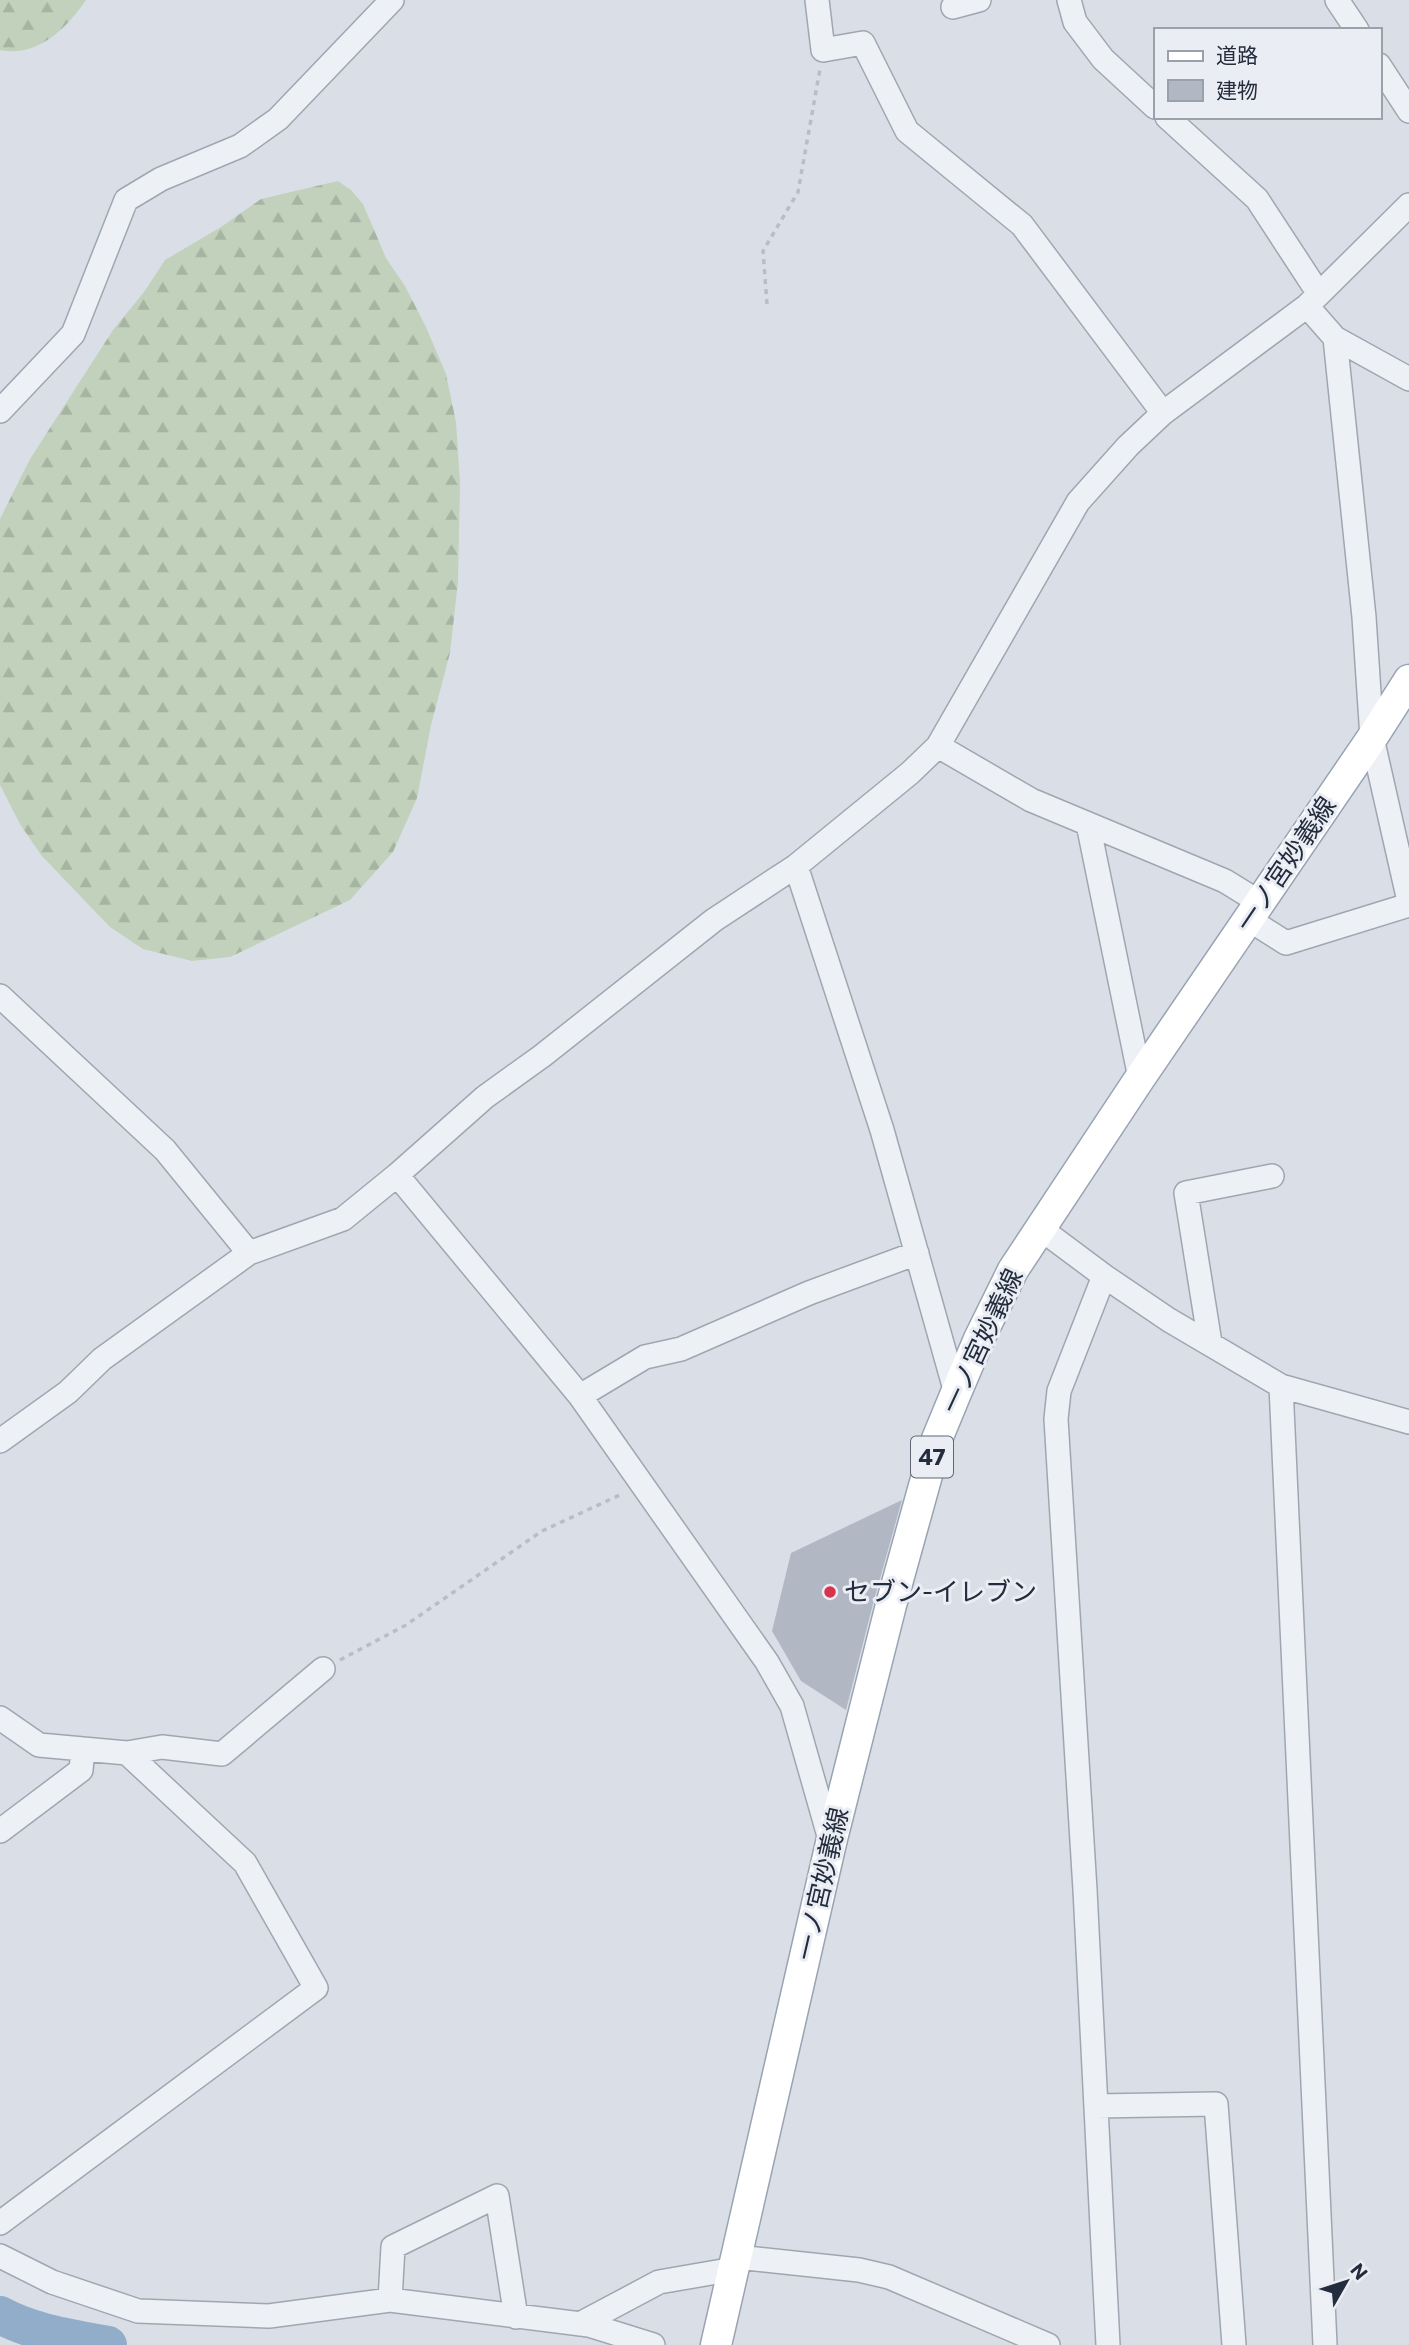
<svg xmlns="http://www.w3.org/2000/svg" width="1409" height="2345" font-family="Commissioner,'Noto Sans JP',sans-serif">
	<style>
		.forest { fill: url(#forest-firs) }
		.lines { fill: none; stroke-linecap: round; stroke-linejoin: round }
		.river { stroke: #92adca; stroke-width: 38 }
		.building { fill: #b1b8c4 }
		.minor-casing { stroke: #a0a6b1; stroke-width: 26 }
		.major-casing { stroke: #99a3b3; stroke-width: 33 }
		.path { stroke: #b9bdc5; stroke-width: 3.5; stroke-dasharray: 5 5; stroke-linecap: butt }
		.minor { stroke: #edf0f5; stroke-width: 23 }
		.major { stroke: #fff; stroke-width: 30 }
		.poi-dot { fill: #d8334c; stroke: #eaeef4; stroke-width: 2.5 }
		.labels { text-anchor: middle; stroke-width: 6; stroke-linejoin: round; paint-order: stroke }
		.shield { fill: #eaeef4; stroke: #5f6774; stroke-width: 2 }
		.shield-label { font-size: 24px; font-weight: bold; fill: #242d3d }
		.street-label { font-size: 26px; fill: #242d3d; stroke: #eaeef4 }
		.poi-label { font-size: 26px; fill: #242d3d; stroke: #eaeef4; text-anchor: start }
	</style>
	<defs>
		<pattern id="forest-firs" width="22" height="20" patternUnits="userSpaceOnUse" patternTransform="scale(1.75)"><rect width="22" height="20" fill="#c1d1bb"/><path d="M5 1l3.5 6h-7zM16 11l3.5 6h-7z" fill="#a6b4a2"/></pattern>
	</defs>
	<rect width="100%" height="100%" fill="#dadfe7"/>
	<!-- forest -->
	<path class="forest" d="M 0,0 L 86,0 C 67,28 37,58 0,50 Z
		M 338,181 L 351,190 L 363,204 L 386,258 L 405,286 L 426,327 L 446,374 L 456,422 L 460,483 L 458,582 L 450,653 L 431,725 L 417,798 L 393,852 L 350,900 L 230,957 L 192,961 L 143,949 L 110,927 L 41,855 L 20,824 L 0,785 L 0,519 L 30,459 L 113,330 L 144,292 L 165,260 L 221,227 L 261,199 Z"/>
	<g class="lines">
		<!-- river -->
		<path class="river" d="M 0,2315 C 33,2333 72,2338 108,2345"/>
	</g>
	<!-- building -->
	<path class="building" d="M 902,1500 L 874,1600 L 846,1710 L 801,1681 L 772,1631 L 791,1553 Z"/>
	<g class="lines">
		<!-- minor casing -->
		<g class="minor-casing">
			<path id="minor" d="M 817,0 L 823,50 L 863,43 L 907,131 L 1022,225 L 1163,413
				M 1069,0 L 1075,22 L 1103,59 L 1155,107
				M 1337,0 L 1357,30
				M 953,7 L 979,0
				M 1379,65 L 1409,111
				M 1167,117 L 1257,199 L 1319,294
				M 1307,306 L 1335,338 L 1364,617 L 1372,738 L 1409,901
				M 1335,338 L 1409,379
				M 0,411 L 73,334 L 126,200 L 161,179 L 240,146 L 278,119 L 392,0
				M 938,746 L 1031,800 L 1225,881 L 1259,902
				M 1088,824 L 1140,1078
				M 796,866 L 882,1130 L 956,1393
				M 1248,919 L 1286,943 L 1409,905
				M 0,996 L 165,1150 L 249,1253
				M 397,1175 L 580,1396 L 767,1662 L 792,1706 L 831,1843
				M 1041,1229 L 1104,1276 L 1169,1320 L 1281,1386 L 1409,1422
				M 1104,1276 L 1059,1391 L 1056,1419 L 1085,1890 L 1108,2345
				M 1210,1343 L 1186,1193 L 1272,1176
				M 1281,1386 L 1325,2345
				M 580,1396 L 645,1357 L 681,1349 L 809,1293 L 917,1253
				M 0,1441 L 68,1392 L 102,1359 L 249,1253 L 343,1219 L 397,1175 L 485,1097 L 542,1056 L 714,920 L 796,866 L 910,773 L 938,746 L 1078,502 L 1128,446 L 1163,413 L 1307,306 L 1409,205
				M 0,1718 L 39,1745 L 127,1753 L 162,1747 L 222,1754 L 323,1669
				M 0,1831 L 81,1770 L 83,1749
				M 1096,2106 L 1216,2104 L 1234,2345
				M 0,2223 L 316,1988 L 245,1863 L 127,1753
				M 0,2256 L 52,2282 L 138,2311 L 269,2316 L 390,2300 L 589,2325 L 653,2345
				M 737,2257 L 859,2270 L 889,2277 L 1048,2345
				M 390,2300 L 393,2247 L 497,2196 L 516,2317
				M 580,2324 L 659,2282 L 734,2269"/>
		</g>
		<!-- major casing -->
		<g class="major-casing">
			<path id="major" d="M 716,2345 L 831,1843 L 891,1605 L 937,1439 L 956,1393 L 979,1339 L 1013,1270 L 1140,1078 L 1372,738 L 1409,680"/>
		</g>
		<!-- path -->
		<path class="path" d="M 767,304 L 763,251 L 798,192 L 820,69
			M 340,1660 L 406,1625 L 542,1531 L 622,1494"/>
		<!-- minor -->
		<use href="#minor" class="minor"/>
		<!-- major -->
		<use href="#major" class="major"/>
	</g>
	<!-- markers -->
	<circle class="poi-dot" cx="830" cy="1592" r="7"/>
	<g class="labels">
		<!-- shield labels -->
		<rect class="shield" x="911" y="1436.5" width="42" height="41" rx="5"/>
		<g class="shield-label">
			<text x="932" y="1465">47</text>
		</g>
		<!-- street labels -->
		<g class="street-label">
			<text transform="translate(1286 864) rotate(-56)" y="9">一ノ宮妙義線</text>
			<text transform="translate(982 1341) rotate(-65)" y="9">一ノ宮妙義線</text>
			<text transform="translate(822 1884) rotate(-77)" y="9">一ノ宮妙義線</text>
		</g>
		<!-- poi labels -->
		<g class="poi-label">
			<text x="844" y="1601">セブン-イレブン</text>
		</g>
	</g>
	<!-- legend -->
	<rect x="1154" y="28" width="228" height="91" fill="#eaeef4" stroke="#9ba1ab" stroke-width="2"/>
	<rect x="1168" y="51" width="35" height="10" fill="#ffffff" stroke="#9ba1ab" stroke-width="2"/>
	<text x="1216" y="63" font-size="21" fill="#242d3d">道路</text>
	<rect x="1168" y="80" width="35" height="21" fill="#b1b8c4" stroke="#9ba1ab" stroke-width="2"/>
	<text x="1216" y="98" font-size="21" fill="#242d3d">建物</text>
	<!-- north arrow -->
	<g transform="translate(1346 2282) rotate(51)" stroke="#eaeef4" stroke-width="5" paint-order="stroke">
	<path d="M0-5L12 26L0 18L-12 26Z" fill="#242d3d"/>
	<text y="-10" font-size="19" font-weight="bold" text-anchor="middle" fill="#242d3d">N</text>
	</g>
</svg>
